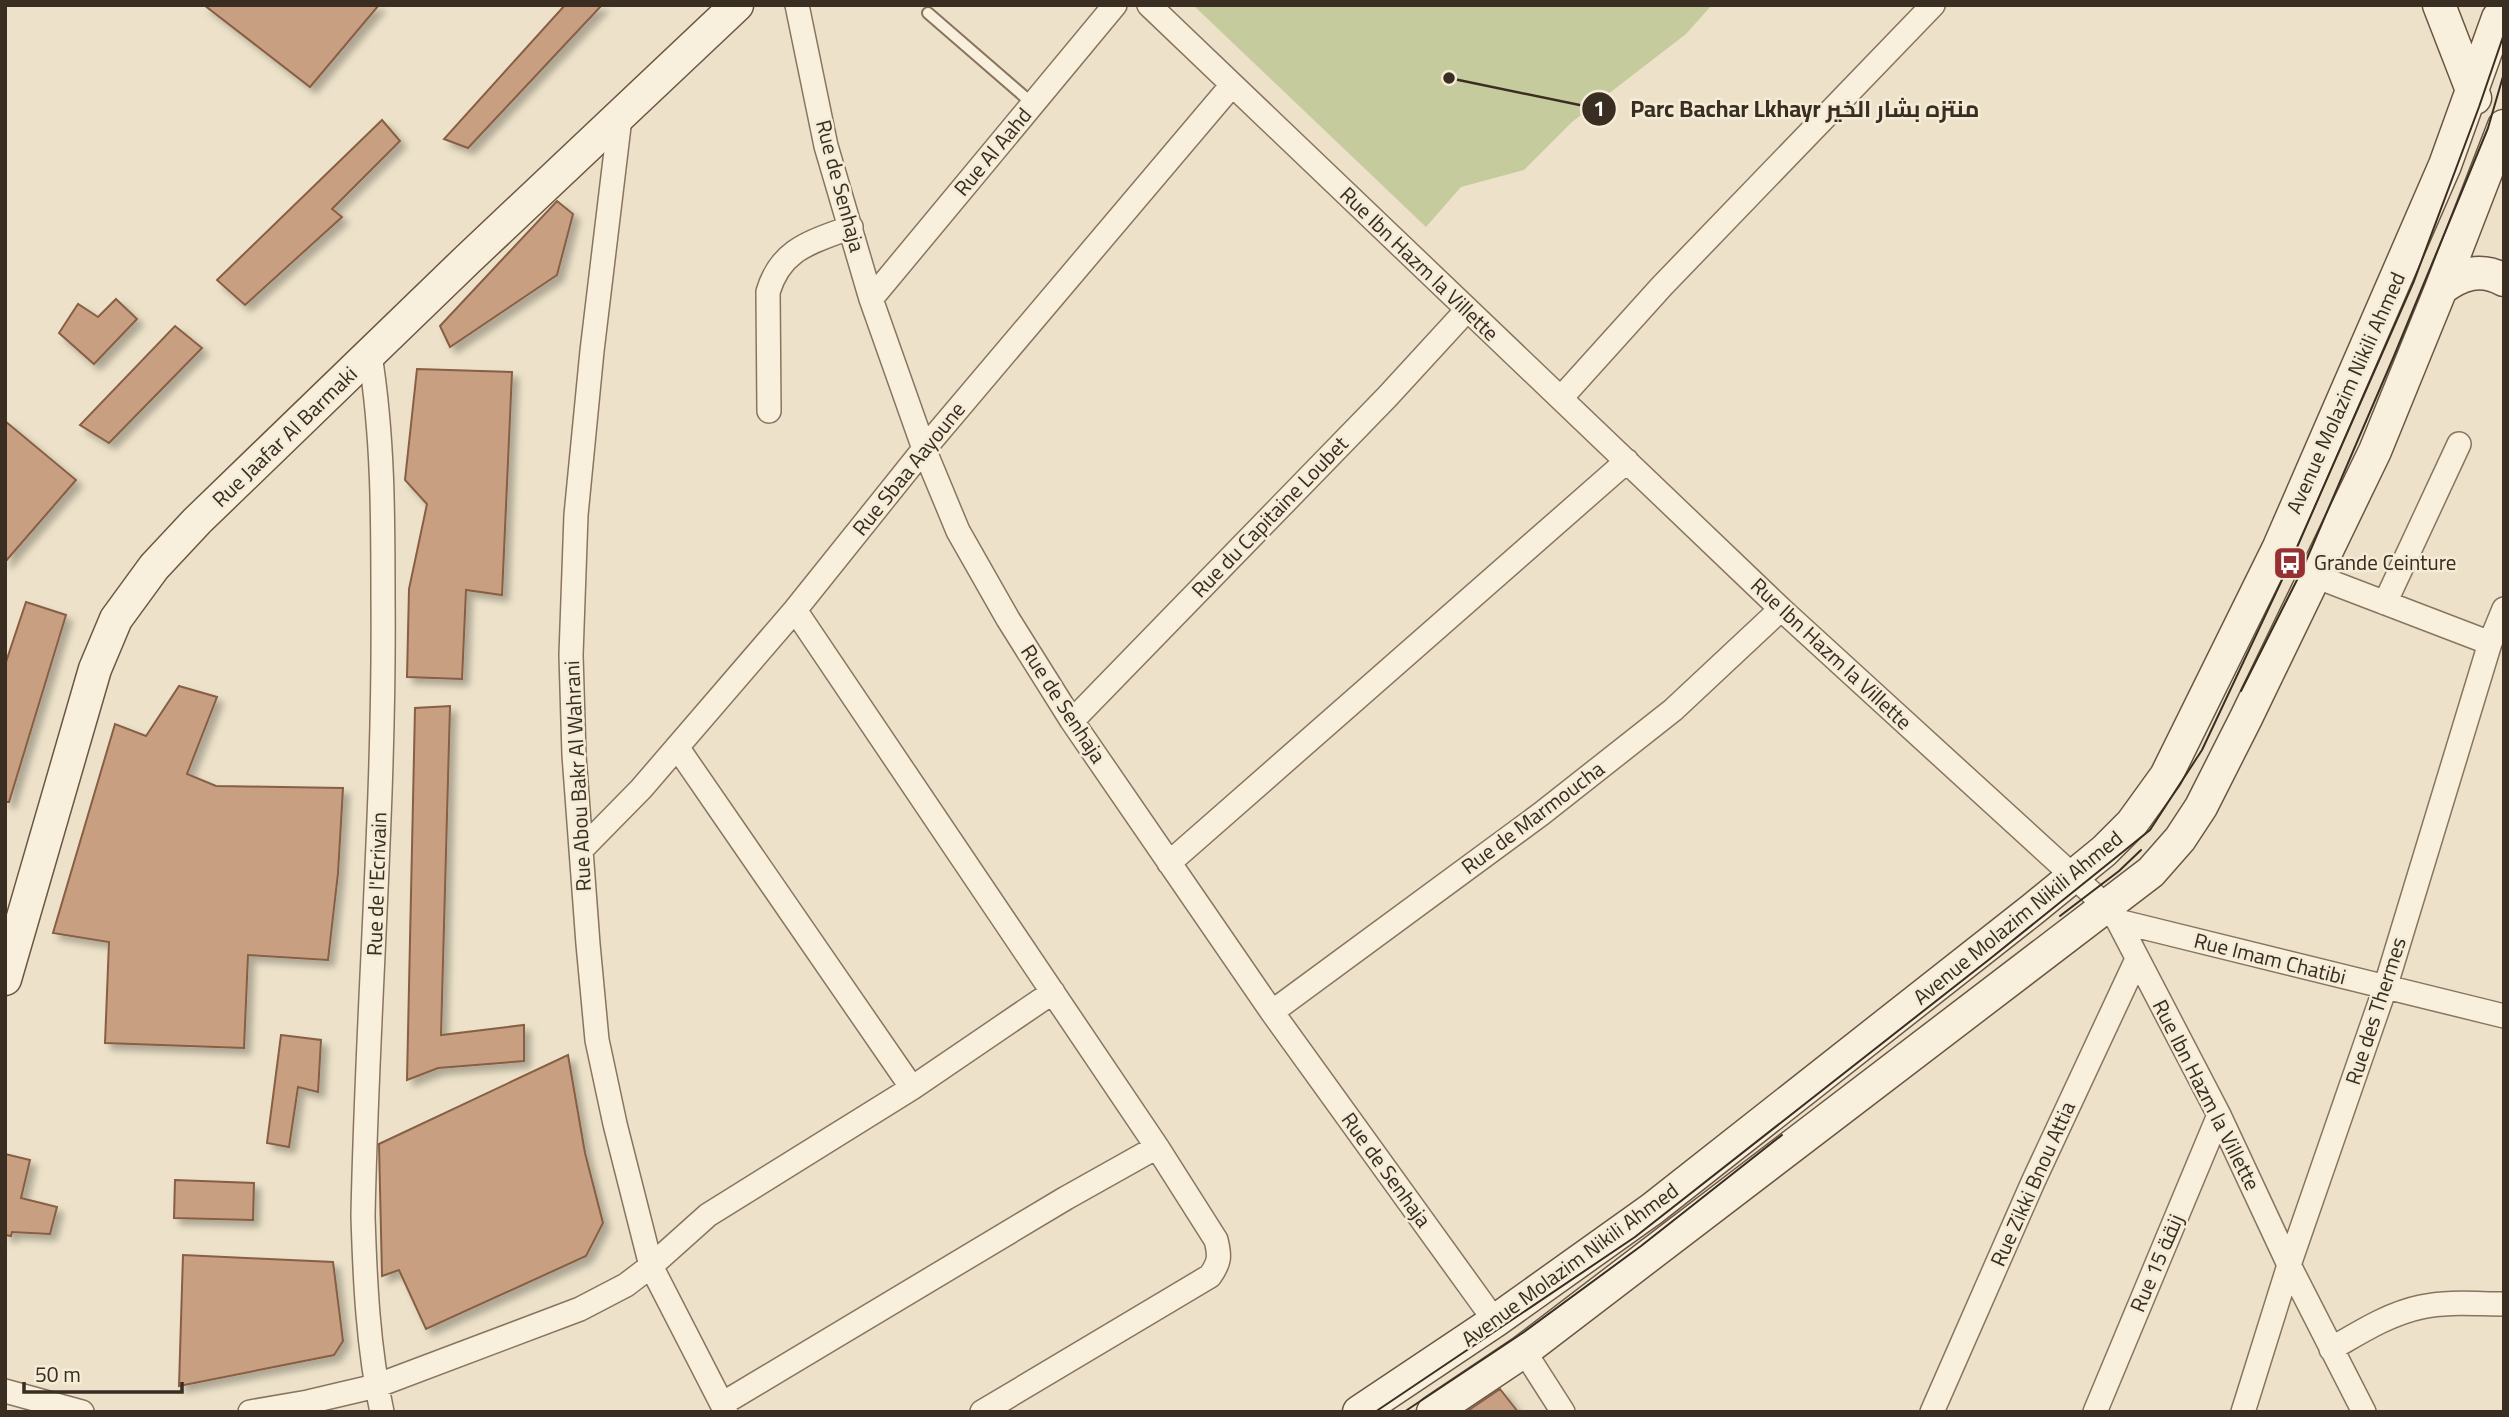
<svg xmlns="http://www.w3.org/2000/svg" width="2509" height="1417" font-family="Georgia,Cairo,serif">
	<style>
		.green { fill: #c6cb9d }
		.building { fill: #c99f81; stroke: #875f45; stroke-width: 2; filter: url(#shadow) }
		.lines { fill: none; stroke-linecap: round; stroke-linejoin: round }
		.lane-casing { stroke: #89755e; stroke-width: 14 }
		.street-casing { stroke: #89755e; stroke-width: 26 }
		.secondary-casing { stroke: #6b5641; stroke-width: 35 }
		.lane { stroke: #f8efdc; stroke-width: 10 }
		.street { stroke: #f8efdc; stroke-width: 23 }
		.secondary { stroke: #f8efdc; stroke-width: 32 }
		.tram { stroke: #3a2d21; stroke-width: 2 }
		.labels { text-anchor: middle; stroke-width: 5; stroke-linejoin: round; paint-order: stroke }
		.street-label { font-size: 21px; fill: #3a2d21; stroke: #f5ecd8 }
		.poi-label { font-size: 21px; fill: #3a2d21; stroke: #f5ecd8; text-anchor: start }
		.leader { fill: none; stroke: #3a2d21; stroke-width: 2.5 }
		.callout-dot { fill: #3a2d21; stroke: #f5ecd8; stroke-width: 2.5 }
		.mark-label { font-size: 21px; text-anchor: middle; font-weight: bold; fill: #fff }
		.callout-label { font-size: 23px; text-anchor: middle; font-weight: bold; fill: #3a2d21; stroke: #f5ecd8; stroke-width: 5; stroke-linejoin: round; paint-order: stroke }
	</style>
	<defs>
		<filter id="shadow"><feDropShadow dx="6" dy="6" stdDeviation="3.5" flood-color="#0004"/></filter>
	</defs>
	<rect width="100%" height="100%" fill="#ede2c9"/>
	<!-- green -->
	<path class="green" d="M 1193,5 L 1712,5 L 1686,34 L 1572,122 L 1524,170 L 1461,187 L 1426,227 Z"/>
	<!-- building -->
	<path class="building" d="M 204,5 L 379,5 L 310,87 Z
		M 565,5 L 602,5 L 468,148 L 444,139 Z
		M 382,120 L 400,141 L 332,209 L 342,217 L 245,305 L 217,280 Z
		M 557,201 L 573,214 L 557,275 L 450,347 L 440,326 Z
		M 116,299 L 137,319 L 94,364 L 59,333 L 78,304 L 98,317 Z
		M 175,326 L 202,348 L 109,443 L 80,425 Z
		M 417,369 L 512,372 L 502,595 L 466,590 L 462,679 L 407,677 L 409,589 L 427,504 L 405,480 Z
		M 5,421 L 76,480 L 5,562 Z
		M 26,602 L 66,615 L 9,802 L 5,802 L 5,665 Z
		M 179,686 L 217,697 L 187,774 L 216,786 L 343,788 L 338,873 L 328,960 L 248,955 L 244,1048 L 105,1043 L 109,942 L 53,933 L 115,724 L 146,736 Z
		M 450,706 L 441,1035 L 524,1025 L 524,1061 L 438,1068 L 407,1080 L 415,708 Z
		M 281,1035 L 321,1040 L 318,1092 L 298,1087 L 289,1147 L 267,1143 Z
		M 568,1055 L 585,1153 L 603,1223 L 586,1256 L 426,1329 L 399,1270 L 382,1276 L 379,1144 Z
		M 5,1154 L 30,1160 L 21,1198 L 57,1207 L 50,1234 L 12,1232 L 11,1236 L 5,1235 Z
		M 175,1180 L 254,1183 L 253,1220 L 174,1218 Z
		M 183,1255 L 333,1262 L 343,1341 L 334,1355 L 179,1386 Z
		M 1500,1389 L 1518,1412 L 1466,1412 Z"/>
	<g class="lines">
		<!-- lane casing -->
		<g class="lane-casing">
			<path id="lane" d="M 928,13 L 1033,104"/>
		</g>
		<!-- street casing -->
		<g class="street-casing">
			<path id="street" d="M 797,5 L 826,146 L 871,299 L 924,449 L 958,531 L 1008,619 L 1072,721 L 1272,1012 L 1495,1321
				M 1149,5 L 1781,609 L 2106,906 L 2118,921 L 2219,1115 L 2289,1265 L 2364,1412
				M 620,118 L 592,351 L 576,515 L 571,655 L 574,755 L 588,944 L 597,1040 L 615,1124 L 651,1266 L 726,1412
				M 871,299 L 1115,5
				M 370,355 C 383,436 383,516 383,598 C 385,804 367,1010 363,1216 C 365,1281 368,1348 382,1412
				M 1561,398 L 1662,286 L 1933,5
				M 769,411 L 768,292 C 781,248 812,242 851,227
				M 2315,576 L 2490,643
				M 2385,603 L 2459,444
				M 795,610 L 1157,1147 L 1216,1240 C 1220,1256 1220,1262 1210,1276 L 982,1412
				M 1072,721 L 1387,397 L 1466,311
				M 677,747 L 912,1088
				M 581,850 L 641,789 L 795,610 L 924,449 L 1232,85
				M 1169,863 L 1627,461
				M 2118,921 L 2504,1016
				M 1272,1012 L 1541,814 L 1673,710 L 1781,609
				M 2331,1349 C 2359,1333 2388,1314 2421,1307 C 2448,1301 2476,1304 2504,1304
				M 1524,1351 L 1563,1412
				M 5,1391 L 82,1412
				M 722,1404 L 1066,1198 L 1157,1147
				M 250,1412 L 308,1402 L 376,1386 L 580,1309 L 626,1285 L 651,1266 L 708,1215 L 912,1088 L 1053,992
				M 1932,1412 L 2033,1182 L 2137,959
				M 2095,1412 L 2219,1115
				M 2243,1412 L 2289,1265 L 2385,988 L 2490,643 L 2504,609"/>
		</g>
		<!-- secondary casing -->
		<g class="secondary-casing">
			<path id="secondary" d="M 2439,5 L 2475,98
				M 2441,289 C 2460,274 2481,267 2504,280
				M 5,979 L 95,669 L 116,619 L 154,567 L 197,521 L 468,259 L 737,5
				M 1359,1412 L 1495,1321 L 1652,1209 L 2033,909 L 2104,851 L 2132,823 L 2166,776 L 2279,547 L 2445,165 L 2498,18 L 2504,10
				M 1433,1412 L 1524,1351 L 2151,872 L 2180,839 L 2201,807 L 2246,718 L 2375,451 L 2441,289 L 2504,126"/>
		</g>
		<!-- lane -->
		<use href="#lane" class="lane"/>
		<!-- street -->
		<use href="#street" class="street"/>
		<!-- secondary -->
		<use href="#secondary" class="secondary"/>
		<!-- tram -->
		<path class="tram" d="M 2241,691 L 2302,570 L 2394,356 L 2488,128 L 2504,73
			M 2060,916 L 2119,871 L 2141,850
			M 1375,1412 L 1635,1237 L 1991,958 L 2150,830 L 2202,750 L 2290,563 L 2414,281 L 2479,107 L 2504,34
			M 1404,1412 L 1524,1332 L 1641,1246 L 1782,1135"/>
	</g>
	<!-- icons -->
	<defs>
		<g id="bus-square" transform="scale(1.75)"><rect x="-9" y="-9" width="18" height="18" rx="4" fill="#953132" stroke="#f5ecd8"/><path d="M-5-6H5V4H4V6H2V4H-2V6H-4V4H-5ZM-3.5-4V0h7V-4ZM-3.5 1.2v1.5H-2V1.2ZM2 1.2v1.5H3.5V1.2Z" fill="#fff"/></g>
	</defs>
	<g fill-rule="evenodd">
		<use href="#bus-square" x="2290" y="563"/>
	</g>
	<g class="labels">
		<!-- street labels -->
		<g class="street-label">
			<text transform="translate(993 152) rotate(-50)" y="7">Rue Al Aahd</text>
			<text transform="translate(840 186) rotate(75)" y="7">Rue de Senhaja</text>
			<text transform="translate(1419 264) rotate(44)" y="7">Rue Ibn Hazm la Villette</text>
			<text transform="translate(2346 393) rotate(-66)" y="7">Avenue Molazim Nikili Ahmed</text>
			<text transform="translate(285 437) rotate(-44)" y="7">Rue Jaafar Al Barmaki</text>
			<text transform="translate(909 469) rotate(-51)" y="7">Rue Sbaa Aayoune</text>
			<text transform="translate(1270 517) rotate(-46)" y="7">Rue du Capitaine Loubet</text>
			<text transform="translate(1831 654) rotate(43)" y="7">Rue Ibn Hazm la Villette</text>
			<text transform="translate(1063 704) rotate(57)" y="7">Rue de Senhaja</text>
			<text transform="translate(578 776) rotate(-93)" y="7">Rue Abou Bakr Al Wahrani</text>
			<text transform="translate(1533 818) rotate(-37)" y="7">Rue de Marmoucha</text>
			<text transform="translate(377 884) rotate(-88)" y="7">Rue de l'Ecrivain</text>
			<text transform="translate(2018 918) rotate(-39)" y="7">Avenue Molazim Nikili Ahmed</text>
			<text transform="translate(2270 959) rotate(14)" y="7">Rue Imam Chatibi</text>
			<text transform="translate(2376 1011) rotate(-72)" y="7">Rue des Thermes</text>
			<text transform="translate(2206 1095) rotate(63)" y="7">Rue Ibn Hazm la Villette</text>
			<text transform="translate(1386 1170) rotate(54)" y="7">Rue de Senhaja</text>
			<text transform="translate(2033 1184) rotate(-66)" y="7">Rue Zikki Bnou Attia</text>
			<text transform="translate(2157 1263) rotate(-67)" y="7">Rue 15 زنقة</text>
			<text transform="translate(1570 1265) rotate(-36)" y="7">Avenue Molazim Nikili Ahmed</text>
		</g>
		<!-- poi labels -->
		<g class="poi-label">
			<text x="2314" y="570">Grande Ceinture</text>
		</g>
	</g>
	<!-- callouts -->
	<path class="leader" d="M1449 78L1599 109"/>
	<g class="callout-dot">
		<circle cx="1449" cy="78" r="7"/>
		<circle cx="1599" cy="109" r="18"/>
	</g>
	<g class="mark-label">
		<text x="1599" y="116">1</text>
	</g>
	<g class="callout-label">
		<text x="1805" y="117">Parc Bachar Lkhayr منتزه بشار الخير</text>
	</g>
	<!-- border -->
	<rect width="2509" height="1417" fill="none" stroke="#3a2d21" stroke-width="14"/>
	<!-- scale -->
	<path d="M24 1382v10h158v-10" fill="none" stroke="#3a2d21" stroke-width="3.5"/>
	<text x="35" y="1382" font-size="21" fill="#3a2d21" stroke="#f5ecd8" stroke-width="5" paint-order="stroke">50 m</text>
</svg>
